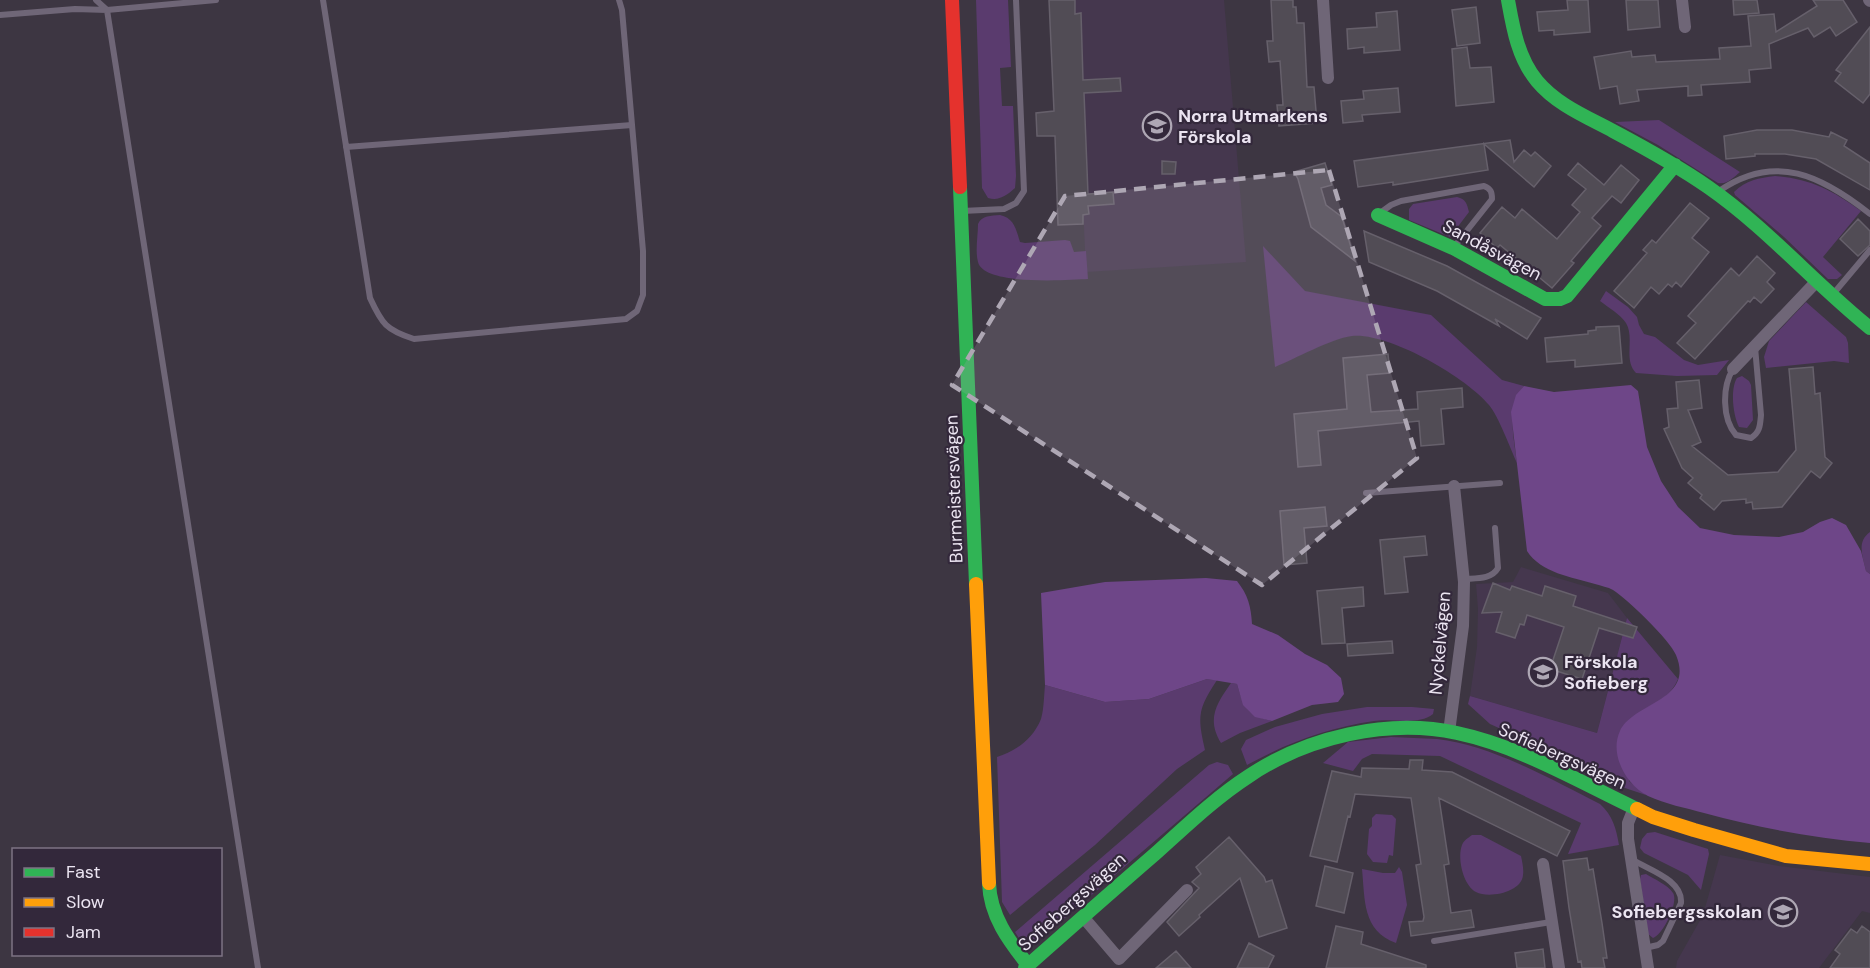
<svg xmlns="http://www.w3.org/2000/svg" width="1870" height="968" font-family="'DM Sans',sans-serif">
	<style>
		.built { fill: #45374e }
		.green { fill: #5a3b6e }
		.forest { fill: #6e4688 }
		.building { fill: #514c55; stroke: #66606b; stroke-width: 1.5 }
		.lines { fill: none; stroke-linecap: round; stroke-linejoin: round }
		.lane { stroke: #6f6677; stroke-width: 6 }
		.street { stroke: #6f6677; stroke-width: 12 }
		.fast { stroke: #30b455; stroke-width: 14 }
		.slow { stroke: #ff9f0a; stroke-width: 14 }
		.jam { stroke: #e5322d; stroke-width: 14 }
		.marked { fill: #aea7b4; fill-opacity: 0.2; stroke: #aea7b4; stroke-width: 4.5; stroke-dasharray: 12 8; stroke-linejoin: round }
		.labels { text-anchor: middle; stroke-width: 4.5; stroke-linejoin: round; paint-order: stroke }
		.poi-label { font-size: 18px; font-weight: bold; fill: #ebe4f1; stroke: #33283b; text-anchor: start }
		.street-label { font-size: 18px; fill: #ebe4f1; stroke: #33283b }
	</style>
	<rect width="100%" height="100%" fill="#3d3642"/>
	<!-- built -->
	<path class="built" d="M 1074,0 L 1224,0 L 1246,262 L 1086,272 Z
		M 1521,567 L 1608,593 L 1627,618 L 1597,733 L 1470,696 L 1477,647 L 1478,609 L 1476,584 L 1513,582 Z
		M 1720,855 L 1779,866 L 1870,877 L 1870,913 L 1862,911 L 1819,968 L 1676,968 L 1677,961 L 1703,915 Z"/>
	<!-- green -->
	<path class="green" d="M 976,0 L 1008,0 L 1011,67 L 1000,68 L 1002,106 L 1013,106 L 1016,176 L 1015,188 C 1006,196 999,201 988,198 L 982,188 Z
		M 1659,120 L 1740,172 C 1734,177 1727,185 1718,183 L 1658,145 L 1615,122 Z
		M 1775,176 C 1811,179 1832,190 1861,211 L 1823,257 L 1842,275 L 1837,279 L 1828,279 L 1784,237 L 1735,195 L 1734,192 C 1746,180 1759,178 1775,176 Z
		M 1457,197 C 1466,199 1467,204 1469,212 L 1450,237 L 1409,220 L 1409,209 L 1413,204 Z
		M 1000,215 C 1014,218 1016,229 1020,242 L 1025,243 L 1065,240 L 1070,241 L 1074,252 L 1086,251 L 1088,279 C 1067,280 984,286 978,262 C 975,251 978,236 978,224 C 982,215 991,216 1000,215 Z
		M 1263,246 L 1305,291 L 1431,315 L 1502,380 L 1524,386 C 1506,408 1514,438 1517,463 C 1510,448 1499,417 1489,405 C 1466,377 1388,332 1352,336 C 1330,339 1295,359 1275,367 Z
		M 1606,291 L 1628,307 L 1637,317 L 1639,325 L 1644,334 L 1655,337 L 1684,360 L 1698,365 L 1729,360 L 1717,375 L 1677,376 L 1636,373 C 1623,360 1635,338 1626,323 C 1620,314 1609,308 1600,301 Z
		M 1806,302 L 1846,337 L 1848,343 L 1849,363 L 1834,361 L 1766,368 L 1764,357 L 1769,341 Z
		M 1742,376 L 1749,381 L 1751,385 L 1753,420 L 1747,428 L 1739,427 C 1733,416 1730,389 1737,378 Z
		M 1870,532 L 1870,574 L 1866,571 C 1863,557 1856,542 1870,532 Z
		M 1627,618 L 1678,679 C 1672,694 1659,702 1645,709 L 1629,781 L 1646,795 L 1625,788 L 1577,763 L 1490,724 L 1468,704 L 1470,696 L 1597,733 Z
		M 1207,679 L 1217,680 C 1198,709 1197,716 1205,750 L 1177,769 L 1095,845 L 1010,915 L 1002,902 L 997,757 C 1016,751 1033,739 1041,719 C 1044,709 1044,695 1045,685 L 1105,702 L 1149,699 Z
		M 1231,683 L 1237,684 C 1244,708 1247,715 1272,721 L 1240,733 L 1221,743 C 1206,719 1217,703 1231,683 Z
		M 1367,707 L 1412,707 L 1434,709 L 1433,714 C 1418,726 1392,718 1374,721 C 1327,728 1289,742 1247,765 L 1241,749 L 1246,740 L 1275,727 L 1322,714 Z
		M 1391,737 C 1406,738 1422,738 1437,739 C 1492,745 1552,780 1600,804 C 1613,816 1616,828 1619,845 L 1568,854 L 1581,823 L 1440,756 L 1372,754 L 1362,759 L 1353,771 L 1323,763 L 1348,742 Z
		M 1217,762 L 1228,765 L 1233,774 L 1039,940 L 1029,944 L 1020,940 L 1015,932 L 1209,765 Z
		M 1376,814 L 1392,815 L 1396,819 L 1393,856 L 1389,855 L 1387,863 L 1373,862 L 1367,854 L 1369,829 L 1372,826 L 1372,818 Z
		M 1655,832 L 1708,849 L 1709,854 L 1701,890 L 1688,875 L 1644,853 L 1640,848 L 1642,839 L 1647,833 Z
		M 1472,835 L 1481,835 L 1521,856 C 1522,861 1524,869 1523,875 C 1522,892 1489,899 1476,892 C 1463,885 1457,858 1462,845 C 1464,840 1468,838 1472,835 Z
		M 1399,867 L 1402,872 L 1407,905 L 1396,943 C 1362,931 1365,899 1362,869 L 1383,873 L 1395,873 Z
		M 1646,874 C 1654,879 1668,885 1673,893 C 1679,902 1663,935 1653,938 L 1648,934 L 1640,879 L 1641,875 Z"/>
	<!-- forest -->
	<path class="forest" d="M 1631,385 L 1638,391 L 1647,447 L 1661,481 L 1678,507 L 1700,528 L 1734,535 L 1779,537 L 1803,532 L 1820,522 L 1832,518 L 1846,525 L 1861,551 L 1866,571 L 1870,574 L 1870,843 C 1814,838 1759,828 1704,813 C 1686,808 1665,804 1648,796 C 1626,785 1609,754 1620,731 C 1634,702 1695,701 1676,655 C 1670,640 1627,599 1613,590 C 1608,587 1601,586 1595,584 C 1572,577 1541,573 1527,551 L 1511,412 L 1516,395 L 1524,386 L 1554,392 Z
		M 1206,578 L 1237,581 C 1248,595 1251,606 1252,624 L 1278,635 L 1305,654 L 1327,665 L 1341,678 L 1344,694 L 1338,702 L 1312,705 L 1272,721 L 1255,717 L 1243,705 L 1237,684 L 1207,679 L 1149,699 L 1105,702 L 1045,685 L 1041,593 L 1105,582 Z"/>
	<!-- building -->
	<path class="building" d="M 1049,0 L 1075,0 L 1075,14 L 1081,13 L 1083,80 L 1120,78 L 1121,91 L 1084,93 L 1088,194 L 1113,192 L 1114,204 L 1088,206 L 1089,214 L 1083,215 L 1083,224 L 1058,225 L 1055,136 L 1037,136 L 1036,113 L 1054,111 Z
		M 1271,0 L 1293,0 L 1293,7 L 1296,7 L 1297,23 L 1304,23 L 1307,87 L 1314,87 L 1317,123 L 1279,126 L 1277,105 L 1283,105 L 1280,61 L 1269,62 L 1267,41 L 1273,41 Z
		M 1567,0 L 1588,0 L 1590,32 L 1554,35 L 1554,30 L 1539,31 L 1537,12 L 1568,10 Z
		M 1626,0 L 1658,0 L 1660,27 L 1628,30 Z
		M 1733,0 L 1757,0 L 1759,13 L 1734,15 Z
		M 1813,0 L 1843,0 L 1857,22 L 1836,36 L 1830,27 L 1814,37 L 1808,28 L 1769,44 L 1771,68 L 1749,70 L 1750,82 L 1701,85 L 1702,95 L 1688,96 L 1688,86 L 1637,90 L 1639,101 L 1620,104 L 1617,86 L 1600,89 L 1594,57 L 1631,51 L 1632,57 L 1655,55 L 1656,62 L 1720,59 L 1719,48 L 1751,46 L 1748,16 L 1774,14 L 1776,32 L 1817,6 Z
		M 1476,7 L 1480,43 L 1457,46 L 1452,10 Z
		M 1397,11 L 1400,50 L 1364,53 L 1364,47 L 1348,49 L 1347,29 L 1377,27 L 1376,13 Z
		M 1870,27 L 1870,94 L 1863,103 L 1835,81 L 1841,73 L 1836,70 Z
		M 1467,47 L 1470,68 L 1491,67 L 1494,102 L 1456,106 L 1452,49 Z
		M 1398,88 L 1400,112 L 1362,115 L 1363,121 L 1343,123 L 1341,101 L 1364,99 L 1363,91 Z
		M 1757,130 L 1792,130 L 1829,137 L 1831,132 L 1847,140 L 1844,146 L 1870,163 L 1870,190 L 1816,159 L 1785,154 L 1755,154 L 1755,156 L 1726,159 L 1724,136 Z
		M 1510,140 L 1514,162 L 1524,150 L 1531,156 L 1535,152 L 1551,166 L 1534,187 L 1484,144 L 1488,170 L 1393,185 L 1393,182 L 1358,187 L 1354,161 Z
		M 1162,161 L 1176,162 L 1175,174 L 1162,174 Z
		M 1325,163 L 1332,185 L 1321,188 L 1326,205 L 1342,217 L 1355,261 L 1311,227 L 1298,179 L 1294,172 Z
		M 1578,163 L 1604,185 L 1621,165 L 1639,180 L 1621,203 L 1612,196 L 1592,218 L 1601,226 L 1571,261 L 1574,263 L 1552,288 L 1500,245 L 1497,248 L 1480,233 L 1502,207 L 1515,218 L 1522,209 L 1557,239 L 1580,212 L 1572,205 L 1586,189 L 1568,175 Z
		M 1690,203 L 1709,218 L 1692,238 L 1709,252 L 1681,287 L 1676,282 L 1672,287 L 1668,284 L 1659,294 L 1651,287 L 1634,308 L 1614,291 L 1647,253 L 1643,250 L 1652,240 L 1656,243 Z
		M 1858,219 L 1870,231 L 1870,245 L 1858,256 L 1840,239 Z
		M 1364,231 L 1447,266 L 1541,318 L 1527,339 L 1495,319 L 1499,326 L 1437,291 L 1369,262 Z
		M 1757,256 L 1775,273 L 1767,282 L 1774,289 L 1761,303 L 1754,297 L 1750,302 L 1748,301 L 1695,359 L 1677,343 L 1696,323 L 1688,316 L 1731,268 L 1739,276 Z
		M 1619,326 L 1622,363 L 1575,367 L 1575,360 L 1547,362 L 1545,338 L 1588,334 L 1588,331 L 1596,330 L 1596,327 Z
		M 1388,354 L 1390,373 L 1367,375 L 1371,412 L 1418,409 L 1417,392 L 1462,388 L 1463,407 L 1441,409 L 1444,444 L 1421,446 L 1419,421 L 1318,431 L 1321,465 L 1298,467 L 1294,414 L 1347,409 L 1343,358 Z
		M 1813,367 L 1815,394 L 1820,393 L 1825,457 L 1832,463 L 1820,478 L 1811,471 L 1782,507 L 1753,509 L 1752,502 L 1746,503 L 1746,499 L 1722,501 L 1714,510 L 1700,498 L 1702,495 L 1688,483 L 1693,478 L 1682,468 L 1664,429 L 1669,427 L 1667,409 L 1678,408 L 1676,382 L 1699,380 L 1702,408 L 1688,410 L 1701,442 L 1692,446 L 1728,475 L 1778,472 L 1796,450 L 1789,369 Z
		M 1325,507 L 1327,526 L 1304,528 L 1307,563 L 1284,565 L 1280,511 Z
		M 1425,536 L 1427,555 L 1404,557 L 1408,592 L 1385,594 L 1380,540 Z
		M 1493,583 L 1510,590 L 1512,586 L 1542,596 L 1545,586 L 1576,596 L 1573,606 L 1637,627 L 1633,638 L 1599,628 L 1582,679 L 1550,669 L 1564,627 L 1527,615 L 1524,625 L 1520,624 L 1515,638 L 1496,632 L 1502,612 L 1482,613 Z
		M 1363,587 L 1364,606 L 1342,608 L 1345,643 L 1322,644 L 1317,591 Z
		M 1392,641 L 1393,653 L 1348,656 L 1347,644 Z
		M 1410,760 L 1423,760 L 1422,770 L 1452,772 L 1570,831 L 1557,856 L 1439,798 L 1449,864 L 1444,865 L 1451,913 L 1471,910 L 1474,927 L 1411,936 L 1409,922 L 1423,921 L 1424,917 L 1416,865 L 1421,864 L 1411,798 L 1355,794 L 1350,817 L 1348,816 L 1337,862 L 1310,856 L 1332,771 L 1361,777 L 1362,768 L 1409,769 Z
		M 1229,837 L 1264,877 L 1266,882 L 1272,880 L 1287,928 L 1259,937 L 1240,878 L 1199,915 L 1200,917 L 1179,936 L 1167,922 L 1199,888 L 1192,882 L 1201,874 L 1196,867 Z
		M 1587,858 L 1589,870 L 1593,869 L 1602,923 L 1607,958 L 1603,958 L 1605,968 L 1582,968 L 1581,961 L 1578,962 L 1569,908 L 1563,861 Z
		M 1325,866 L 1353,873 L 1344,913 L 1316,906 Z
		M 1336,926 L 1363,932 L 1361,944 L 1426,965 L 1426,968 L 1326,968 Z
		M 1862,926 L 1870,932 L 1870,968 L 1830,968 L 1840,954 L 1835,950 L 1851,929 L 1857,933 Z
		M 1249,943 L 1274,956 L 1268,968 L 1237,968 Z
		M 1543,949 L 1545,968 L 1517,968 L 1515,953 Z
		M 1176,951 L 1191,968 L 1156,968 Z"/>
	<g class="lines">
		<!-- lane -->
		<path class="lane" d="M 96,0 L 107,10 L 216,0
			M 323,0 L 370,298 C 382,324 386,330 414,339 L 626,319 L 637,311 L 643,295 L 643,251 L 622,10 L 619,0
			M 0,15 L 75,9 L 107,10 L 258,968
			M 346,147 L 632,125
			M 1719,191 C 1775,152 1822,176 1870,214
			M 962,211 L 1004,209 L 1016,203 L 1024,191 L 1016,0
			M 1380,213 L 1391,205 L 1401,201 L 1484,186 C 1491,189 1492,192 1492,199 L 1454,247
			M 1834,293 L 1870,250
			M 1733,369 C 1722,387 1722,419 1736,435 L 1751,438 C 1760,432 1760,426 1761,415 L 1755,347
			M 1366,493 L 1500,483
			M 1463,579 C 1476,578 1491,580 1498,568 L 1495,528
			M 1633,860 C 1649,870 1683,880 1681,903 L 1663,941 L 1658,945 L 1645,948
			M 1434,941 L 1551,922"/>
		<!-- street -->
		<path class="street" d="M 1323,0 L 1328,78
			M 1682,0 L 1685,27
			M 1869,0 L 1870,1
			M 1733,369 L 1817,281
			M 1449,732 L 1463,626 L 1464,582 L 1454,486
			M 1634,808 L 1628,823 L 1628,839 L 1648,968
			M 1543,864 L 1559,968
			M 1084,918 L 1119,959 L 1187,890"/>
		<!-- fast -->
		<path class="fast" d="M 1508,0 C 1513,28 1518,58 1537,81 C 1557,105 1587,117 1613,131 C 1645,148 1678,166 1708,187 C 1767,228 1814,283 1870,328
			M 960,187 L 976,584
			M 1378,215 L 1453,248 L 1545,299 L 1560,299 L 1567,296 L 1675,165
			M 989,883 C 990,916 1009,941 1028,965
			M 1025,968 C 1068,930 1111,892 1155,854 C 1185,827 1215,798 1249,776 C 1307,737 1388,718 1457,733 C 1519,746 1580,782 1637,809"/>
		<!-- slow -->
		<path class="slow" d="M 976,584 L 989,883
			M 1637,809 L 1653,817 L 1694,830 L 1786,856 L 1870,864"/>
		<!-- jam -->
		<path class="jam" d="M 952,0 L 960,187"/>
	</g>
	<!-- marked area -->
	<path class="marked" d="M 1329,170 L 1417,458 L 1262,585 L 952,385 L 1065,196 Z"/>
	<!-- icons -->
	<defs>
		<g id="school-ring" transform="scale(1.5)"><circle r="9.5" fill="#33283b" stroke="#aea7b4" stroke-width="1.5"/><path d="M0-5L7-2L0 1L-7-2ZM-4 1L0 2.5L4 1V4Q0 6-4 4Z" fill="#aea7b4"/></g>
	</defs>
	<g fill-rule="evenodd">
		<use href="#school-ring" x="1157" y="126"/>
		<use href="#school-ring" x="1543" y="672"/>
		<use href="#school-ring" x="1783" y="912"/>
	</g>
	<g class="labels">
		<!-- poi labels -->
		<g class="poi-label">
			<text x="1178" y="122">Norra Utmarkens<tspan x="1178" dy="21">Förskola</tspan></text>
			<text x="1564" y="668">Förskola<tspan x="1564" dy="21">Sofieberg</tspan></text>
			<text x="1762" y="918" text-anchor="end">Sofiebergsskolan</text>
		</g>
		<!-- street labels -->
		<g class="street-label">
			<text transform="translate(1492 250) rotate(28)" y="6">Sandåsvägen</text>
			<text transform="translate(954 489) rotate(-92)" y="6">Burmeistersvägen</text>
			<text transform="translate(1440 643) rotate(-85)" y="6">Nyckelvägen</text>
			<text transform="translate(1562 756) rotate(24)" y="6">Sofiebergsvägen</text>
			<text transform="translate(1072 902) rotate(-42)" y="6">Sofiebergsvägen</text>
		</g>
	</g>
	<!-- legend -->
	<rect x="12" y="848" width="210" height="108" fill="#33283b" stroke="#7d7384" stroke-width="1.5"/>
	<rect x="24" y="868" width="30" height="9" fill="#30b455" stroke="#7d7384" stroke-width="1.5"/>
	<text x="66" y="878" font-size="18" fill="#ebe4f1">Fast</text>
	<rect x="24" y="898" width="30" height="9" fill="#ff9f0a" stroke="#7d7384" stroke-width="1.5"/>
	<text x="66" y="908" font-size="18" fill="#ebe4f1">Slow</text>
	<rect x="24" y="928" width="30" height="9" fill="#e5322d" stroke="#7d7384" stroke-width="1.5"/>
	<text x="66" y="938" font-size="18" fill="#ebe4f1">Jam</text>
</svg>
